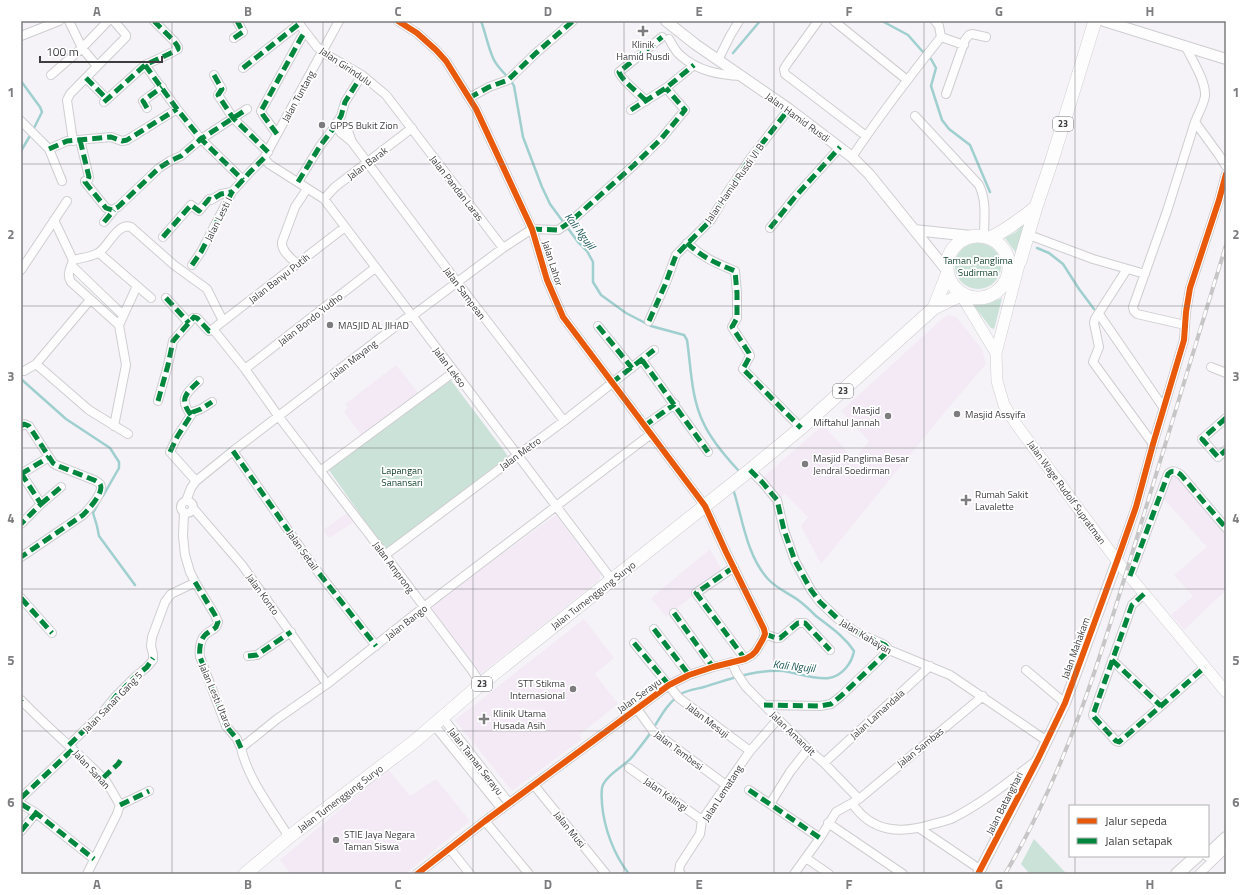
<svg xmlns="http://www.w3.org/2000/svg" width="1247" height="895" font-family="'Titillium Web',sans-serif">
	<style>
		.education { fill: #f3eaf6 }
		.green { fill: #cae2d8 }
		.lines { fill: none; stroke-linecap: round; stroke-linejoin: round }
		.stream { stroke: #9fcfcf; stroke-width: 2.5 }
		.minor-casing { stroke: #cecdd0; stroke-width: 10 }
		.tertiary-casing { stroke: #cecdd0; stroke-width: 12 }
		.secondary-casing { stroke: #cecdd0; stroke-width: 12 }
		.primary-casing { stroke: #cecdd0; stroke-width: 14 }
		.trunk-casing { stroke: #cecdd0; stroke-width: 14 }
		.minor { stroke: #fefdfe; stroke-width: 8 }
		.tertiary { stroke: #fefdfe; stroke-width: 10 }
		.secondary { stroke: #fefdfe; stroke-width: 11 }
		.primary { stroke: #fefdfe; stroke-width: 12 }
		.trunk { stroke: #fefdfe; stroke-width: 13 }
		.rail-casing { stroke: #c6c6c7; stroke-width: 4 }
		.rail { stroke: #fff; stroke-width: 2.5; stroke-dasharray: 8; stroke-linecap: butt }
		.quiet { stroke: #00873e; stroke-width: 5; stroke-dasharray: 10 5; stroke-linecap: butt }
		.cycleway-casing { stroke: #fff; stroke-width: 8 }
		.cycleway { stroke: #e8590c; stroke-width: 6 }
		.grid { fill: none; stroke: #7d7c7f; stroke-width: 1; stroke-opacity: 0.55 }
		.poi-dot { fill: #7d7c7f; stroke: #fff; stroke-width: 1.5 }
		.labels { text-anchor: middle; stroke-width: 3.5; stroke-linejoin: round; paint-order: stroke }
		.shield { fill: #fff; stroke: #777679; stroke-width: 1 }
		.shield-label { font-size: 9px; font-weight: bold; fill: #3d3c3f }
		.poi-label { font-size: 10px; fill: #3d3c3f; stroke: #fff; text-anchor: start }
		.street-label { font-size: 10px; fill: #3d3c3f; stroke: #fff }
		.park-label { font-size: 10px; fill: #174533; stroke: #fff }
		.water-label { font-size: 11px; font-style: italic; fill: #215c5c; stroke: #fff }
		.neatline { fill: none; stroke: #7d7c7f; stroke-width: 1.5 }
		.grid-label { font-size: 13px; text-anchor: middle; font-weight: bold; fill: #7d7c7f }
	</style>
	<rect width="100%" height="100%" fill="#f5f3f7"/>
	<!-- education -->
	<path class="education" d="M 949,315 L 956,317 L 982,349 L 986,364 L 945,412 L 821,564 L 801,526 L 808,517 L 785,494 L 780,499 L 761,479 L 823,425 L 854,459 L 869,441 L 841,411 L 943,318 Z
		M 396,365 L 420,395 L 362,436 L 344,412 L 348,408 L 345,404 Z
		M 1173,475 L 1181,481 L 1226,532 L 1226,590 L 1184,630 L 1171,615 L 1193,596 L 1174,575 L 1207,547 L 1161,496 L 1169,478 Z
		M 347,513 L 354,522 L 329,538 L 323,530 Z
		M 556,515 L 601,574 L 599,580 L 481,674 L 432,611 L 433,604 Z
		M 710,549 L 723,572 L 666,617 L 651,598 Z
		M 584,619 L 614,658 L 595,674 L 618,704 L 579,735 L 582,739 L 512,791 L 455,720 Z
		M 388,769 L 410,796 L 436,779 L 470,821 L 405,874 L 291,874 L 280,860 Z"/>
	<!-- green -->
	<path class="green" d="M 1028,220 L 1016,253 L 1005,238 L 1016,232 Z
		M955 266a23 23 0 1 1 46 0a23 23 0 1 1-46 0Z
		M 1002,298 L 995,326 L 994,329 L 991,328 L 974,306 L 976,305 L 987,304 Z
		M 450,379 L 508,456 L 389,548 L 386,548 L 383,547 L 329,470 Z
		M 1034,839 L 1063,870 L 1067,874 L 1030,874 L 1021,864 Z"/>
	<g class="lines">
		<!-- stream -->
		<path class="stream" d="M 481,21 C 486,34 488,48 494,60 C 499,70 509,76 514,86 L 523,137 L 542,187 L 550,204 L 578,242 L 587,251 L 593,262 L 593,282 L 601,295 L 626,313 L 651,326 L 684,335 L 687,340 C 691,367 691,397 703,422 C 711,440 725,456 738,470
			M 882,21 L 908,35 L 923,52
			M 733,53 L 760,21
			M 931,59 L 936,68 L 931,86 L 942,120 L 949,129 L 970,145 L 990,192
			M 21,81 L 40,107 L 42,112 L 33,130
			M 21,151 L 31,134
			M 1037,248 L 1049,253 L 1063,264 L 1079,289 L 1094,309
			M 21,379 L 66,419 L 110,448 L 119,462 L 119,468 L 103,496
			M 99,502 L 93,513 L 97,526 L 99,536 L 135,585
			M 629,874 C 614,855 604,828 602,804 C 602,797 600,788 604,783 C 610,772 625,766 633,756 C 639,748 646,740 651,732 C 660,718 667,703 681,694 C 687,690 697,689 704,687 C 730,679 756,669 784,671 C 796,673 817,680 829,678 C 842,676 852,663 854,651 C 844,636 830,627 816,616 C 810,610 805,605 798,600 C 788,593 776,588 768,579 C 747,556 743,521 734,492"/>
		<!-- minor casing -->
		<g class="minor-casing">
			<path id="minor" d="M 69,21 L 82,48 L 97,66
				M 297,21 L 317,47 L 329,56 L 362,75 L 386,95 L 503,248
				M 339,21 L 264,158 L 269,164 L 324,199 L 612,580
				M 398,21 L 417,33 L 436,50 L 446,61 L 476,109 L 532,229 L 547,280 L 563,317 L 705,506 L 726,552 L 764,629 L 765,634 L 763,639 L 756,651 L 752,655 L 745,659 L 713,667 L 689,675 L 669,685 L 485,821 L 417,874
				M 818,21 L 787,64 L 784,69 L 785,74 L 866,136
				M 834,21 L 907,80
				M 21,36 L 59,21
				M 941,37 L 964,45
				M 234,38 L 243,32 L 237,21
				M 669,39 C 672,44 675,51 680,55 C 697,71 719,75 742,76
				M 1186,47 C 1192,60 1206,81 1205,96 C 1204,104 1198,114 1195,122
				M 718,60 L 730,36 L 739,21
				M 145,65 L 177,109 L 201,139 L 243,180
				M 243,68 L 299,24
				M 51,75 L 82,48 L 108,21
				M 214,75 L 222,89 L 218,95 L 233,118 L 268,152
				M 86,78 L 107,99
				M 946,94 L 965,40 L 969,35 L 972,34 L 986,37
				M 469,98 L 489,87 L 508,80 L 536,53 L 573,21
				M 646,101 C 639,93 622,81 619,72 L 662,37
				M 104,102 L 145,65 L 171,53 L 178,49 L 178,47 L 174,41 L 154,21
				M 147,108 L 143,101 L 162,87
				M 631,110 L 666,88 L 694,65
				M 915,116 L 979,185 C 987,201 984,219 984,237
				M 21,121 L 49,149 L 62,181
				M 277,134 L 263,115 L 261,111 L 301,38 L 305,32
				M 80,140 L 89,177 L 88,180 L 85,181 L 85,182 L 106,208 L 112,210 L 118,207 L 159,168 L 170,161 L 181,156 L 201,139 L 247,109
				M 73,141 L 67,100 L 70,94 L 126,37 L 126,35 L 114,21
				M 352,142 L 348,131 L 344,126 L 342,125 L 340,125 L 338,129 L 341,133 L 352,142 L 457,282 L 564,421
				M 49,149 L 67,141 L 111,137 L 122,141 L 127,140 L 177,109
				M 852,157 C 880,115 910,76 941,37 L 939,26 L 935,21
				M 298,182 L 320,146 L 333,129 L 341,116 L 345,102 L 362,75
				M 324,199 L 335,187 L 412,128
				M 54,220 L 73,260 C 71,268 66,274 71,282 L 119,325
				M 104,222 L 114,210
				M 770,228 L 795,197 L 840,147
				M 532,229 L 558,230 L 570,222 L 633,166 L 661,139 L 685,110 L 666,88
				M 1029,235 L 1093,259 L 1145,274
				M 163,237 L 191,205 L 199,211 L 209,199 L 211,200 L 221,194 L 232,192
				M 687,243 C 703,258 716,263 735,271 L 737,293 L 737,318 L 732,327 L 749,353 L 750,356 L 743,369 L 801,428
				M 99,253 L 151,298
				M 73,260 C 81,258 91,257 98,253 C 108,248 117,222 131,227 L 174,265 L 207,289 L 223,321
				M 297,264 C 291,258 281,251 282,242 L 295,207 L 307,189
				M 192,265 L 201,252 L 232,192 L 250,172 L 264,158
				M 72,266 L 123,315
				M 1127,269 L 1095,319 L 1094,323 L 1099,347 L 1093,362 L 1153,444
				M 21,270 L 67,201
				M 166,298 L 189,323
				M 1099,314 L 1163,407
				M 649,321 L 665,285 L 676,255 L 711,220 L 727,193 L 750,159 L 789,109
				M 1185,325 L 1137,314 L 1134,311 L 1133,307 L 1167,211 L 1195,122 L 1219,155 L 1226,166
				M 598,326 L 632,368
				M 213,329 L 245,369 L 279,417 L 385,555 L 471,669 L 481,684
				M 642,360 L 708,452
				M 36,364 L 89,410 L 128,434
				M 1211,367 L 1226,373
				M 245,369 L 375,268
				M 21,371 L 24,371 L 36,364 L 90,300
				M 158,401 L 168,365 L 173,341 L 193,318 L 197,318 L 209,331 L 213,329 L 345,227
				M 191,415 C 178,398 187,393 199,381
				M 1226,418 L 1202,439 L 1218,457 L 1226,450
				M 21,426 L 24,424 L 29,426 L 53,463 L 56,465 L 94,480 C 96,481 98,482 100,484 C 105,492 88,510 83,515 L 21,557
				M 114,426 L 126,365 L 119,325 L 137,286
				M 644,426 L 675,404
				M 233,451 L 311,563 L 376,646
				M 750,470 L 763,483 L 777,500 L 784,530 L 795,561 L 811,590 L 820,602 L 838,619 L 856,632 L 885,645 L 889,650 L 950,675 L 1047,741
				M 320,471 L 454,372
				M 21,473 L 41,504 L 21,524
				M 21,474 L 49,457
				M 196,481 L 170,452 L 177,437 L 193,412 L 201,409 L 212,402
				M181 507a6 6 0 1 1 12 0a6 6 0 1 1-12 0Z
				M 186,501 L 191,488 L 196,481 L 233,451 L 405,319 L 416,313 L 503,248 L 532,229
				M 41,504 L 61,487
				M 193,508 L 242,565 L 327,684
				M 385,555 L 518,455 L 564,421 L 654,350
				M 1117,561 L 1136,507 L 1153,444 L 1184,340 L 1186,312 L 1190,288 L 1219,200 L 1226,174
				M 734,567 L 696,593 L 745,659
				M 1130,576 L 1168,474 C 1173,469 1177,472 1181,475 L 1226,528
				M 195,582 L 215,615 L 218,622 L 216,627 C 213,630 208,632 205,635 C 200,640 199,650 200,657 L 226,726 L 237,739 L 241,748
				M 1144,594 L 1132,605 L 1095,709 L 1093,715 L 1094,717 L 1116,741 L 1119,742 L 1161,706 L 1205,667
				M 21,598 L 52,633
				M 674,613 L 713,667
				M 654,629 L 689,675
				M 765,634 L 776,638 L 780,638 L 798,623 L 805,623 L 830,650
				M 634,643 L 679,698 L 750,751
				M 248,656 L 257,655 L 291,632
				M 1112,660 L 1161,706
				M 732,662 L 736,672 L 746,687 L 808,749 L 824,763 L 859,799
				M 1026,670 L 1065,703
				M 21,700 C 47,727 76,751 103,778 L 106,781 L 120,805 L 117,814 L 87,874
				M 764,705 L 820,706 L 831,704 L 841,696 L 889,650
				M 637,709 L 653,731 L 726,785
				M 443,718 L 509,803
				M 434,725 L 502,809
				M 69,745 L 103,712 L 116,696 L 135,677 L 147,667 L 153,660 L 153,654 L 151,646 L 152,637 L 165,602 L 171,594 L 194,583 L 194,580 L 190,572 L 185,555 L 183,536 L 184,512
				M 824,763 L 930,666
				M 629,768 L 702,820
				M 534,785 L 606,874
				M 749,790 L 820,838
				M 21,798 L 73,749
				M 852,803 C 872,833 901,834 933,824 C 940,822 947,821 953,818 C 983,803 1009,781 1036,761
				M 21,804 L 36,813 L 94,859
				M 770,804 L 790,772 L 808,749
				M 120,805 L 149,791
				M 485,821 L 529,874
				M 828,823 L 903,874
				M 919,828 L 981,870
				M 21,831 L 36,813
				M 289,837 C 272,810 248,779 241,748 L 277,719 L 327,684 L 438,596 L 651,434
				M 450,849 L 470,874
				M 806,858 L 829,874
				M 681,874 L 679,872 L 680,865 L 700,834 L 702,820 L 750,751 L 778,719
				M 794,874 L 820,838 L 836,812 L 859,799 L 983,696
				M 1199,874 L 1226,848"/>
		</g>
		<!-- tertiary casing -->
		<g class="tertiary-casing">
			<path id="tertiary" d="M 666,21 L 695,44 L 789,109 L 852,157 L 869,174 L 945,268
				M 1104,21 L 1226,59
				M 914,230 L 971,236
				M 978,874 L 1038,759 L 1065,703 L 1117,561"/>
		</g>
		<!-- secondary casing -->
		<g class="secondary-casing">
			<path id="secondary" d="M 1020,261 L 996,353 L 997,381 L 1004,405 L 1016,424 L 1117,561 L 1226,692
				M 961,295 L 996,353"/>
		</g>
		<!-- primary casing -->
		<g class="primary-casing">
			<path id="primary" d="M 1208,855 L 1226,838
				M 1177,874 L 1197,856"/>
		</g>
		<!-- trunk casing -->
		<g class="trunk-casing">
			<path id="trunk" d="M947 267a31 31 0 1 1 62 0a31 31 0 1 1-62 0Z
				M 990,238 C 1007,230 1021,219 1036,207
				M 1008,276 L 1020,261 L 1036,207 L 1052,160 L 1095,21
				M 934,308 L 947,275
				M 245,874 L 289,837 L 415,741 L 481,684 L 750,470 L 801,428 L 934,308 L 961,295"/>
		</g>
		<!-- minor -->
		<use href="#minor" class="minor"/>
		<!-- tertiary -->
		<use href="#tertiary" class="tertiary"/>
		<!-- secondary -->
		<use href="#secondary" class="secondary"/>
		<!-- primary -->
		<use href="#primary" class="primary"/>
		<!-- trunk -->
		<use href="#trunk" class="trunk"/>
		<!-- rail casing -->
		<g class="rail-casing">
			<path id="rail" d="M 1005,874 C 1067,770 1102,653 1137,537 C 1167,440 1196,342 1226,245"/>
		</g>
		<!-- rail -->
		<use href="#rail" class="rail"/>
		<!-- quiet -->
		<path class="quiet" d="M 234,38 L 243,32 L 237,21
			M 145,65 L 177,109 L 201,139 L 243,180
			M 243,68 L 299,24
			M 214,75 L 222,89 L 218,95 L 233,118 L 268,152
			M 86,78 L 107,99
			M 469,98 L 489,87 L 508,80 L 536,53 L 573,21
			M 646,101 C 639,93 622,81 619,72 L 662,37
			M 104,102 L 145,65 L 171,53 L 178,49 L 178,47 L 174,41 L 154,21
			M 147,108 L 143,101 L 162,87
			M 631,110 L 666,88 L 694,65
			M 277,134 L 263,115 L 261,111 L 301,38 L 305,32
			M 80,140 L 89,177 L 88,180 L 85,181 L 85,182 L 106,208 L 112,210 L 118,207 L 159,168 L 170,161 L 181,156 L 201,139 L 247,109
			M 49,149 L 67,141 L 111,137 L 122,141 L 127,140 L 177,109
			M 298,182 L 320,146 L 333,129 L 341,116 L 345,102 L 362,75
			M 104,222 L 114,210
			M 770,228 L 795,197 L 840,147
			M 532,229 L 558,230 L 570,222 L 633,166 L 661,139 L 685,110 L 666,88
			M 163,237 L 191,205 L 199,211 L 209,199 L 211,200 L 221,194 L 232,192
			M 687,243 C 703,258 716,263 735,271 L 737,293 L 737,318 L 732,327 L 749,353 L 750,356 L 743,369 L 801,428
			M 192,265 L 201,252 L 232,192 L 250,172 L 264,158
			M 166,298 L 189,323
			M 649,321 L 665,285 L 676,255 L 711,220 L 727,193 L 750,159 L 789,109
			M 598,326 L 632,368
			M 642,360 L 708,452
			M 613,384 L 614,381 L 654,350
			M 158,401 L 168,365 L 173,341 L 194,317 L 197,318 L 209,331 L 213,329
			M 191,415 C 178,398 187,393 199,381
			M 1226,418 L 1202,439 L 1218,457 L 1226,450
			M 21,426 L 24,424 L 29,426 L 53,463 L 56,465 L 94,480 C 96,481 98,482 100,484 C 105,492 88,510 83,515 L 21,557
			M 644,426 L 675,404
			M 233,451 L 311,563 L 376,646
			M 170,452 L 177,437 L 193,412 L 201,409 L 212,402
			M 750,470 L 763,483 L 777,500 L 784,530 L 795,561 L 811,590 L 820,602 L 838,619 L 856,632 L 885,645 L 889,650 L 841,696 L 831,704 L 820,706 L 764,705
			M 21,473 L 41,504 L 21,524
			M 21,474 L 49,457
			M 41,504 L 61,487
			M 734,567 L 696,593 L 745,659
			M 1130,576 L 1168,474 C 1173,469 1177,472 1181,475 L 1226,528
			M 195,582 L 215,615 L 218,622 L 216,627 C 213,630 208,632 205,635 C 200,640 199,650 200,657 L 226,726 L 237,739 L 241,748
			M 1144,594 L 1132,605 L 1095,709 L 1093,715 L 1094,717 L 1116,741 L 1119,742 L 1161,706 L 1205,667
			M 21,598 L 52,633
			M 674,613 L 713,667
			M 654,629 L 689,675
			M 765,634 L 776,638 L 780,638 L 798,623 L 805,623 L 830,650
			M 634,643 L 669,685
			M 248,656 L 257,655 L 291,632
			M 1112,660 L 1161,706
			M 21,701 L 21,700
			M 69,745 L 103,712 L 116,696 L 135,677 L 147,667 L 153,658
			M 103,778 L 118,764 L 122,758
			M 749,790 L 820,838
			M 21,798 L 73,749
			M 21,804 L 36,813 L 94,859
			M 120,805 L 149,791
			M 21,831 L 36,813"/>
		<!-- cycleway casing -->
		<g class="cycleway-casing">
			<path id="cycleway" d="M 398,21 L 417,33 L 436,50 L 446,61 L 476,109 L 532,229 L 547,280 L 563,317 L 705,506 L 726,552 L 764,629 L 765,634 L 763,639 L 756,651 L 752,655 L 745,659 L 713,667 L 689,675 L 669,685 L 485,821 L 417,874
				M 978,874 L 1038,759 L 1065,703 L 1117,561 L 1136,507 L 1153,444 L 1184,340 L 1186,312 L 1190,288 L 1219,200 L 1226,174"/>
		</g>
		<!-- cycleway -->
		<use href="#cycleway" class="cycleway"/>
	</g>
	<!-- grid -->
	<path class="grid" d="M 172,21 L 172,874M 323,21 L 323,874M 473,21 L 473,874M 624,21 L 624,874M 774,21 L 774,874M 924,21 L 924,874M 1075,21 L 1075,806M 21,164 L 1226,164M 21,306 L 1226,306M 21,448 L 1226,448M 21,589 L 1226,589M 21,731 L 1226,731M 1075,856 L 1075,874"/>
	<!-- markers -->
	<g class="poi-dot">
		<path d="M641 25h4v4h4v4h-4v4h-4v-4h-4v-4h4z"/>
		<circle cx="322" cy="125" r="4"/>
		<circle cx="330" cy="325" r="4"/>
		<circle cx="957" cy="414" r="4"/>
		<circle cx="888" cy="416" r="4"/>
		<circle cx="805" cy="464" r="4"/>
		<path d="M964 494h4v4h4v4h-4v4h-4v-4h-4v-4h4z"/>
		<circle cx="573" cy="689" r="4"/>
		<path d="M482 713h4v4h4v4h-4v4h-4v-4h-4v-4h4z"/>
		<circle cx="336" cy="840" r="4"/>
	</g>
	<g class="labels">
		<!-- shield labels -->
		<g class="shield">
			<rect x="1053" y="117" width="20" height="14" rx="3"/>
			<rect x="833" y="384" width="20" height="14" rx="3"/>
			<rect x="472" y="677" width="20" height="14" rx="3"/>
		</g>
		<g class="shield-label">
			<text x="1063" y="127">23</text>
			<text x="843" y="394">23</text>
			<text x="482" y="687">23</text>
		</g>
		<!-- poi labels -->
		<g class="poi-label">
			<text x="643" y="48" text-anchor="middle">Klinik<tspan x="643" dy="12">Hamid Rusdi</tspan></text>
			<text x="330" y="129">GPPS Bukit Zion</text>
			<text x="338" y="329">MASJID AL JIHAD</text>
			<text x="880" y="414" text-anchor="end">Masjid<tspan x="880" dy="12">Miftahul Jannah</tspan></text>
			<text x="965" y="418">Masjid Assyifa</text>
			<text x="813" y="462">Masjid Panglima Besar<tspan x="813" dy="12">Jendral Soedirman</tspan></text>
			<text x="975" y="498">Rumah Sakit<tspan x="975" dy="12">Lavalette</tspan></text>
			<text x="565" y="687" text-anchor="end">STT Stikma<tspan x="565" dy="12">Internasional</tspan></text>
			<text x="493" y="717">Klinik Utama<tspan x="493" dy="12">Husada Asih</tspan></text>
			<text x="344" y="838">STIE Jaya Negara<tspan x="344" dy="12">Taman Siswa</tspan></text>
		</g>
		<!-- street labels -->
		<g class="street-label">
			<text transform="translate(346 66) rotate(34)" y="4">Jalan Girindulu</text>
			<text transform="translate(298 96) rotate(-61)" y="4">Jalan Tuntang</text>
			<text transform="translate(798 117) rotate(36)" y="4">Jalan Hamid Rusdi</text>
			<text transform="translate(367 163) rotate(-37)" y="4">Jalan Barak</text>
			<text transform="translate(734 183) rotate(-55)" y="4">Jalan Hamid Rusdi VI B</text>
			<text transform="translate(457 188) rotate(52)" y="4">Jalan Pandan Laras</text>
			<text transform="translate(218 219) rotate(-63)" y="4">Jalan Lesti I</text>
			<text transform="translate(553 263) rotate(72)" y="4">Jalan Lahor</text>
			<text transform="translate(279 278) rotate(-38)" y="4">Jalan Banyu Putih</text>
			<text transform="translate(465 293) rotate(53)" y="4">Jalan Sampean</text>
			<text transform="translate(310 319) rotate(-38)" y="4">Jalan Bondo Yudho</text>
			<text transform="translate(353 359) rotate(-38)" y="4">Jalan Mayang</text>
			<text transform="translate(450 367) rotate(53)" y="4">Jalan Lekso</text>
			<text transform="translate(520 453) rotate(-36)" y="4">Jalan Metro</text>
			<text transform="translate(1067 492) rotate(54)" y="4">Jalan Wage Rudolf Supratman</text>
			<text transform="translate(303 550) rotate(55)" y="4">Jalan Setail</text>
			<text transform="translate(394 567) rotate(53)" y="4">Jalan Amprong</text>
			<text transform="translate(263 594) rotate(54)" y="4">Jalan Konto</text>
			<text transform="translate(593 595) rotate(-38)" y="4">Jalan Tumenggung Suryo</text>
			<text transform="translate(406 622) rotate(-38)" y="4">Jalan Bango</text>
			<text transform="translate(866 636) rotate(31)" y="4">Jalan Kahayan</text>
			<text transform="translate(1075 648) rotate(-70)" y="4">Jalan Mahakam</text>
			<text transform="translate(216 695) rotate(67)" y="4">Jalan Lesti Utara</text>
			<text transform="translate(639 695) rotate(-36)" y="4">Jalan Serayu</text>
			<text transform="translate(112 702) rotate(-46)" y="4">Jalan Sanan Gang 5</text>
			<text transform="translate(877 714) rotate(-42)" y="4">Jalan Lamandala</text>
			<text transform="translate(708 720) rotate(37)" y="4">Jalan Mesuji</text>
			<text transform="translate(793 733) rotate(44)" y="4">Jalan Amandit</text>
			<text transform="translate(920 747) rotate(-39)" y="4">Jalan Sambas</text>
			<text transform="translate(679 750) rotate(37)" y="4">Jalan Tembesi</text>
			<text transform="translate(476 761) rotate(52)" y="4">Jalan Taman Serayu</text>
			<text transform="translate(92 769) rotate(47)" y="4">Jalan Sanan</text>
			<text transform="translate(722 793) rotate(-57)" y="4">Jalan Lematang</text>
			<text transform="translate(666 794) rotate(35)" y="4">Jalan Kalingi</text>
			<text transform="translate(340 798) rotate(-37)" y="4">Jalan Tumenggung Suryo</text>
			<text transform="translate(1004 803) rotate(-63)" y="4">Jalan Batanghari</text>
			<text transform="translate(570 829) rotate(51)" y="4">Jalan Musi</text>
		</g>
		<!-- park labels -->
		<g class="park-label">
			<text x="978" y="264">Taman Panglima<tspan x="978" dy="12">Sudirman</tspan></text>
			<text x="402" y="474">Lapangan<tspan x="402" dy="12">Sanansari</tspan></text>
		</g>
		<!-- water labels -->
		<g class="water-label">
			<text transform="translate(580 231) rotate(53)" y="4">Kali Ngujil</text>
			<text transform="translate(794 666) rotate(6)" y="4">Kali Ngujil</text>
		</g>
	</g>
	<!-- border -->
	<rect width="1247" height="895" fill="none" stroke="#ffffff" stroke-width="44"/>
	<!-- legend -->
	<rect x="1069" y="805" width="140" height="52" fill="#ffffff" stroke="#b1b1b2"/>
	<rect x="1077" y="818" width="20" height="6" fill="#e8590c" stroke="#b1b1b2"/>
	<text x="1105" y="825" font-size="12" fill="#3d3c3f">Jalur sepeda</text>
	<rect x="1077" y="838" width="20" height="6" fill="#00873e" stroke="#b1b1b2"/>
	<text x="1105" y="845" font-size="12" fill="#3d3c3f">Jalan setapak</text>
	<!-- scale -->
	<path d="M40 56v6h122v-6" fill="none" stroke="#3d3c3f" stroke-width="2"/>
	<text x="46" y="56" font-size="12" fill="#3d3c3f" stroke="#ffffff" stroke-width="3" paint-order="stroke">100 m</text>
	<rect x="22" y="22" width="1203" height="851" class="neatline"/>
	<g class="grid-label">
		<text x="97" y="16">A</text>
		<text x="248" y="16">B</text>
		<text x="398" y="16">C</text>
		<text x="548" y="16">D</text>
		<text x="699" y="16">E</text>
		<text x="849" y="16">F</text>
		<text x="999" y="16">G</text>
		<text x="1150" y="16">H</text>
		<text x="11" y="97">1</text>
		<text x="1236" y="97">1</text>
		<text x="11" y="239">2</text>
		<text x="1236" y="239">2</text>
		<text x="11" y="381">3</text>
		<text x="1236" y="381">3</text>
		<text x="11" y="523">4</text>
		<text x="1236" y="523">4</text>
		<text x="11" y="665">5</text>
		<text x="1236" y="665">5</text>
		<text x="11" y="807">6</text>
		<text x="1236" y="807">6</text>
		<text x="97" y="889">A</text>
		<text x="248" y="889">B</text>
		<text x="398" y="889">C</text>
		<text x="548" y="889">D</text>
		<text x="699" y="889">E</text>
		<text x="849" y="889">F</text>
		<text x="999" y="889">G</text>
		<text x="1150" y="889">H</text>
	</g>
</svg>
